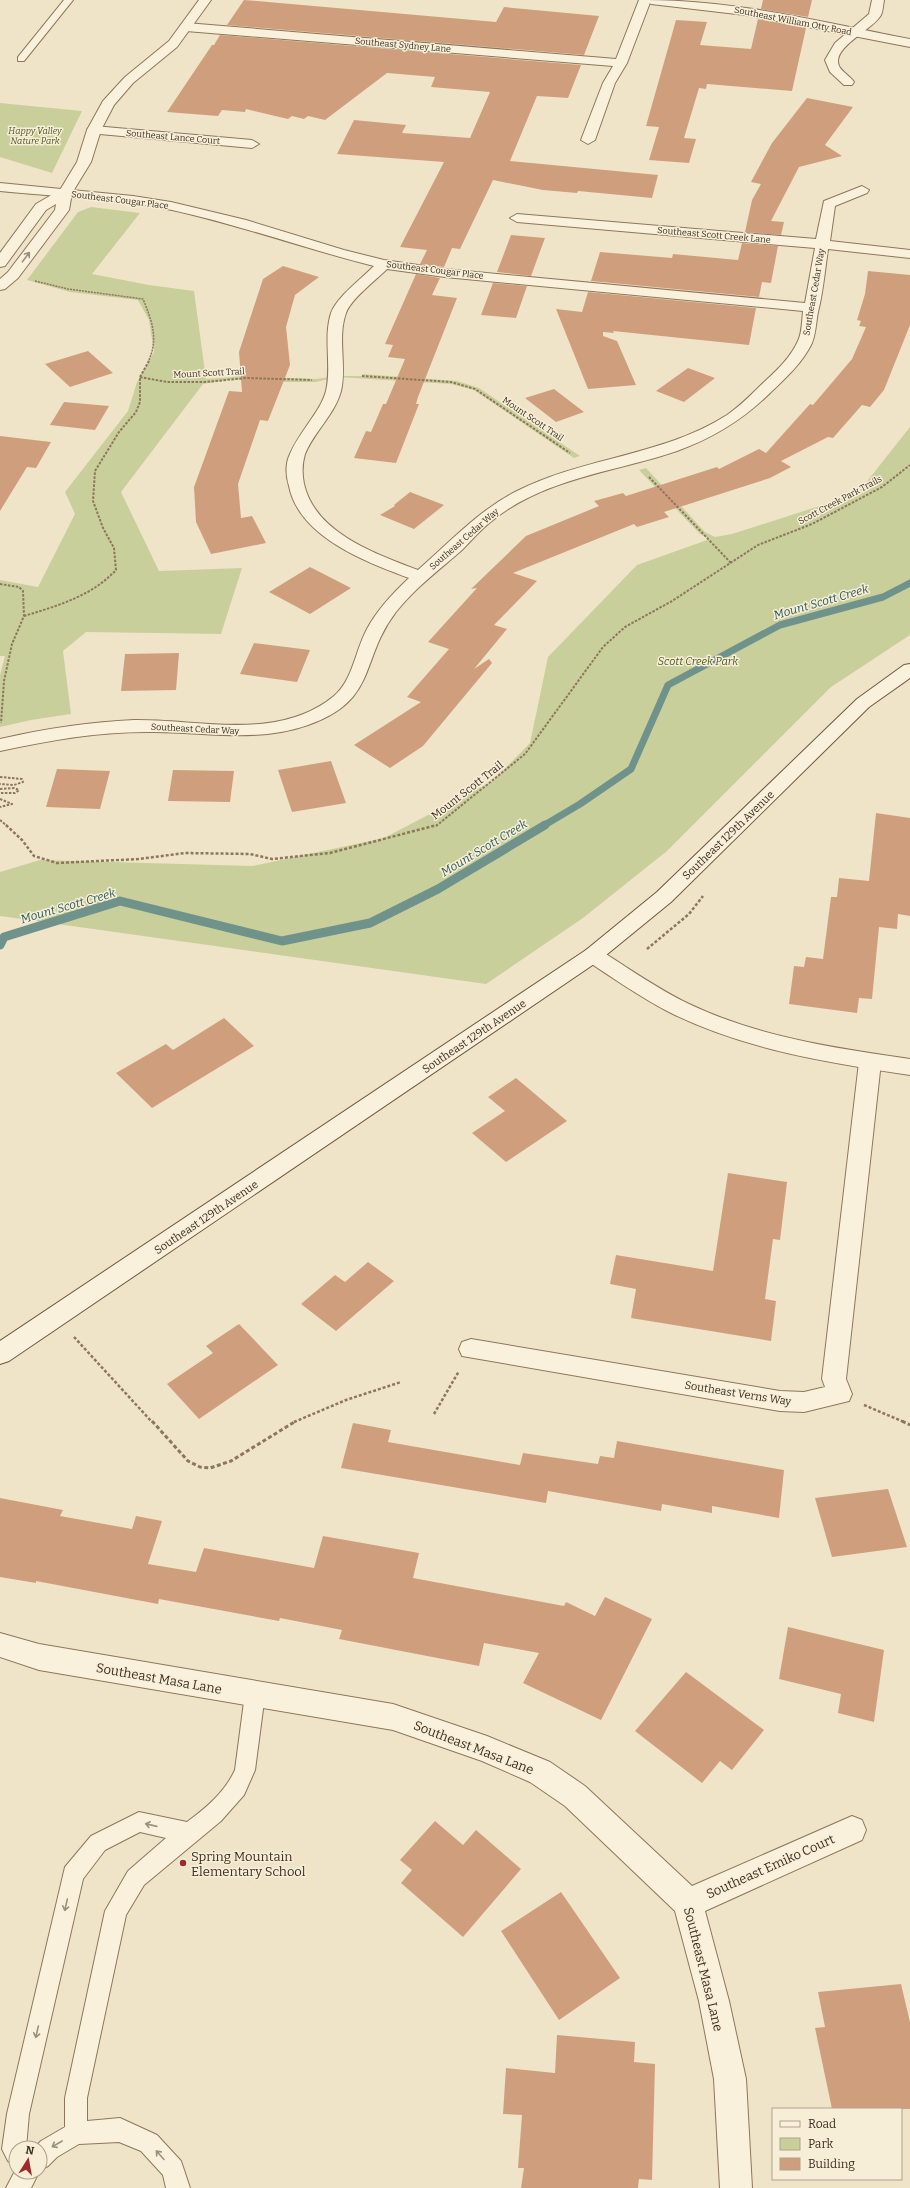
<svg xmlns="http://www.w3.org/2000/svg" width="910" height="2188" font-family="Bitter,serif">
	<style>
		.green { fill: #c9cf9b }
		.lines { fill: none; stroke-linecap: round; stroke-linejoin: round }
		.stream-far1 { stroke: #6f938a; stroke-width: 7 }
		.stream { stroke: #6f938a; stroke-width: 9 }
		.building { fill: #cf9f7d }
		.service-casing { stroke: #8d765c; stroke-width: 2 }
		.minor-casing { stroke: #8d765c; stroke-width: 2 }
		.tertiary-casing { stroke: #8d765c; stroke-width: 2 }
		.secondary-casing { stroke: #6f573f; stroke-width: 2 }
		.path-far3 { stroke: #8d765c; stroke-width: 1.5; stroke-dasharray: 2 1; stroke-linecap: butt }
		.path-far2 { stroke: #8d765c; stroke-width: 2; stroke-dasharray: 2.5 1.5; stroke-linecap: butt }
		.path-far1 { stroke: #8d765c; stroke-width: 2.5; stroke-dasharray: 3 2; stroke-linecap: butt }
		.path { stroke: #8d765c; stroke-width: 3; stroke-dasharray: 4 2.5; stroke-linecap: butt }
		.service { fill: #faf1dc; fill-rule: evenodd }
		.minor { fill: #faf1dc; fill-rule: evenodd }
		.tertiary { fill: #faf1dc; fill-rule: evenodd }
		.secondary { fill: #faf1dc; fill-rule: evenodd }
		.oneway { stroke: #9c907e }
		.poi-dot { fill: #9e2a2b; stroke: #f7eed8; stroke-width: 1.5 }
		.labels { text-anchor: middle; stroke-width: 3; stroke-linejoin: round; paint-order: stroke }
		.far-street-label { font-size: 9px; fill: #3d2e20; stroke: #f7eed8 }
		.far-park-label { font-size: 9px; font-style: italic; fill: #4d5a26; stroke: #f7eed8 }
		.park-label { font-size: 11px; font-style: italic; fill: #4d5a26; stroke: #f7eed8 }
		.street-label { font-size: 11px; fill: #3d2e20; stroke: #f7eed8 }
		.water-label { font-size: 12px; font-style: italic; fill: #2f5d5a; stroke: #f7eed8 }
		.near-street-label { font-size: 13px; fill: #3d2e20; stroke: #f7eed8 }
		.near-poi-label { font-size: 13px; fill: #3d2e20; stroke: #f7eed8; text-anchor: start }
	</style>
	<rect width="100%" height="100%" fill="#f0e4c8"/>
	<!-- green -->
	<path class="green" d="M 0,103 L 82,111 L 52,173 L 0,157 Z
		M 91,207 L 140,213 L 92,274 L 149,285 L 194,291 L 206,379 L 244,376 L 316,379 L 337,376 L 362,376 L 362,374 L 457,381 L 479,388 L 580,456 L 574,458 L 474,390 L 451,384 L 337,377 L 316,382 L 285,382 L 262,379 L 228,380 L 203,384 L 121,492 L 159,571 L 242,568 L 221,634 L 86,632 L 63,651 L 71,714 L 31,720 L 0,727 L 0,675 L 5,656 L 0,656 L 0,580 L 38,587 L 75,514 L 65,492 L 128,411 L 137,382 L 154,352 L 149,320 L 138,300 L 70,292 L 27,280 L 78,212 Z
		M 910,427 L 910,635 L 831,687 L 667,851 L 583,918 L 486,984 L 0,916 L 0,872 L 40,860 L 253,866 L 384,838 L 493,781 L 530,743 L 548,657 L 637,565 L 710,539 L 700,534 L 639,470 L 646,468 L 705,532 L 715,537 L 732,534 L 857,494 Z"/>
	<g class="lines">
		<!-- stream-far1 -->
		<path class="stream-far1" d="M 543,826 L 580,804 L 631,769 L 668,685 L 780,625 L 883,597 L 910,583"/>
		<!-- stream -->
		<path class="stream" d="M 0,945 L 4,937 L 120,901 L 282,941 L 370,923 L 438,889 L 545,825"/>
	</g>
	<!-- building -->
	<path class="building" d="M 244,0 L 496,22 L 504,7 L 599,16 L 584,55 L 227,25 Z
		M 763,0 L 812,0 L 808,17 L 761,9 Z
		M 758,19 L 806,28 L 792,91 L 707,84 L 706,89 L 699,88 L 684,138 L 696,139 L 689,163 L 649,160 L 659,127 L 646,126 L 676,20 L 707,22 L 700,45 L 751,49 Z
		M 220,35 L 581,65 L 568,98 L 537,96 L 510,161 L 658,175 L 652,198 L 578,191 L 577,193 L 543,190 L 493,180 L 460,249 L 452,248 L 444,267 L 420,264 L 427,250 L 400,247 L 444,162 L 337,154 L 354,120 L 406,125 L 402,133 L 470,138 L 490,92 L 431,87 L 435,77 L 387,73 L 325,120 L 308,116 L 304,119 L 292,116 L 288,119 L 246,109 L 245,112 L 222,110 L 218,116 L 167,112 L 212,45 L 214,45 Z
		M 807,98 L 853,107 L 825,145 L 842,156 L 799,167 L 771,221 L 784,222 L 781,235 L 745,232 L 752,200 L 761,184 L 751,182 L 772,143 Z
		M 511,235 L 545,238 L 531,276 L 497,272 Z
		M 742,243 L 778,246 L 771,283 L 762,282 L 759,297 L 591,281 L 600,252 L 672,258 L 673,254 L 738,260 Z
		M 283,266 L 319,277 L 295,295 L 286,327 L 290,365 L 268,421 L 260,420 L 238,484 L 241,518 L 252,516 L 266,543 L 211,554 L 196,522 L 194,487 L 229,391 L 242,392 L 239,352 L 263,279 Z
		M 868,271 L 910,275 L 910,325 L 884,390 L 870,407 L 862,405 L 833,438 L 828,437 L 781,461 L 791,467 L 770,478 L 664,512 L 669,517 L 637,527 L 634,524 L 513,573 L 537,581 L 494,625 L 507,629 L 474,669 L 489,659 L 492,663 L 423,746 L 390,768 L 354,745 L 421,702 L 407,697 L 449,649 L 428,642 L 477,588 L 471,589 L 526,536 L 599,506 L 594,501 L 623,493 L 626,496 L 717,467 L 719,469 L 759,449 L 766,453 L 810,404 L 813,405 L 852,359 L 866,327 L 859,326 L 861,321 L 857,320 L 865,294 Z
		M 416,274 L 440,278 L 432,295 L 457,298 L 418,397 L 416,404 L 419,404 L 396,463 L 354,458 L 366,431 L 371,432 L 383,404 L 386,404 L 405,359 L 388,357 L 393,345 L 385,344 Z
		M 493,283 L 527,286 L 516,318 L 481,315 Z
		M 588,292 L 756,308 L 749,345 L 613,331 L 614,333 L 603,332 L 603,336 L 617,341 L 636,385 L 588,389 L 556,309 L 582,312 Z
		M 88,351 L 113,373 L 70,387 L 45,364 Z
		M 688,368 L 715,378 L 684,402 L 656,391 Z
		M 554,389 L 584,412 L 556,422 L 525,398 Z
		M 64,402 L 109,406 L 95,430 L 50,425 Z
		M 0,436 L 51,442 L 36,468 L 27,467 L 0,511 Z
		M 410,492 L 444,505 L 414,529 L 380,515 L 395,506 L 394,505 Z
		M 310,567 L 351,588 L 310,614 L 269,592 Z
		M 254,643 L 310,650 L 297,682 L 240,674 Z
		M 179,653 L 176,690 L 121,691 L 125,654 Z
		M 331,761 L 346,803 L 292,812 L 278,770 Z
		M 57,769 L 110,771 L 100,809 L 46,807 Z
		M 173,770 L 234,771 L 230,802 L 168,801 Z
		M 876,813 L 910,818 L 910,916 L 898,914 L 897,929 L 879,927 L 872,999 L 859,998 L 857,1013 L 789,1004 L 794,966 L 804,967 L 806,957 L 823,959 L 831,897 L 837,897 L 839,878 L 869,881 Z
		M 224,1018 L 254,1046 L 152,1108 L 116,1073 L 166,1044 L 173,1050 Z
		M 516,1078 L 567,1121 L 506,1162 L 472,1133 L 505,1111 L 488,1097 Z
		M 728,1173 L 787,1182 L 780,1240 L 773,1239 L 765,1299 L 776,1301 L 771,1341 L 631,1318 L 636,1289 L 610,1284 L 616,1255 L 713,1271 Z
		M 368,1262 L 394,1281 L 336,1331 L 301,1304 L 335,1275 L 345,1282 Z
		M 239,1324 L 278,1365 L 199,1419 L 167,1384 L 213,1353 L 206,1346 Z
		M 353,1423 L 391,1430 L 388,1442 L 520,1465 L 523,1453 L 598,1464 L 600,1456 L 614,1458 L 617,1441 L 784,1470 L 779,1518 L 712,1506 L 712,1513 L 662,1504 L 661,1511 L 548,1491 L 546,1503 L 341,1468 Z
		M 888,1489 L 907,1547 L 832,1557 L 815,1498 Z
		M 0,1498 L 63,1510 L 60,1516 L 132,1529 L 136,1516 L 162,1521 L 148,1564 L 196,1572 L 204,1548 L 314,1568 L 323,1536 L 419,1553 L 413,1578 L 564,1606 L 566,1602 L 595,1616 L 605,1597 L 652,1619 L 601,1720 L 523,1683 L 539,1653 L 484,1643 L 479,1666 L 339,1639 L 342,1630 L 280,1618 L 279,1621 L 159,1599 L 158,1604 L 36,1581 L 36,1583 L 0,1577 Z
		M 788,1627 L 884,1650 L 874,1722 L 838,1713 L 841,1694 L 779,1679 Z
		M 686,1672 L 764,1730 L 732,1770 L 720,1761 L 702,1783 L 635,1731 Z
		M 435,1821 L 463,1845 L 476,1830 L 521,1869 L 463,1937 L 401,1883 L 412,1870 L 400,1860 Z
		M 561,1892 L 620,1978 L 559,2020 L 501,1931 Z
		M 901,1984 L 910,2022 L 910,2109 L 832,2109 L 815,2028 L 825,2027 L 818,1992 Z
		M 557,2035 L 635,2042 L 634,2062 L 655,2064 L 652,2180 L 639,2179 L 638,2188 L 521,2188 L 524,2168 L 518,2168 L 522,2115 L 503,2114 L 506,2068 L 555,2073 Z"/>
	<g class="lines">
		<!-- service casing -->
		<g class="service-casing">
			<path id="service" d="M 64,0 L 73,0 L 24,61 L 18,61 L 18,57 Z
				M 255,1685 L 262,1687 L 265,1694 L 255,1770 L 244,1795 L 221,1821 L 144,1885 L 126,1915 L 87,2098 L 87,2121 L 120,2118 L 157,2135 L 181,2161 L 190,2188 L 166,2188 L 163,2175 L 141,2151 L 119,2142 L 79,2144 L 57,2157 L 48,2166 L 40,2170 L 40,2148 L 34,2148 L 41,2141 L 65,2127 L 65,2098 L 105,1911 L 128,1871 L 166,1838 L 140,1832 L 105,1850 L 83,1879 L 29,2114 L 26,2148 L 16,2148 L 16,2165 L 8,2161 L 2,2149 L 7,2114 L 65,1867 L 91,1836 L 139,1812 L 187,1822 C 206,1808 225,1792 235,1770 L 245,1694 L 248,1687 Z
				M 16,2169 L 16,2172 L 39,2172 L 31,2188 L 6,2188 Z"/>
		</g>
		<!-- minor casing -->
		<g class="minor-casing">
			<path id="minor" d="M 639,0 L 651,0 L 627,63 L 615,83 L 595,140 L 588,144 L 581,140 L 603,83 L 613,66 L 186,31 L 180,27 L 186,23 L 616,59 Z
				M 872,0 L 884,0 C 883,5 883,11 881,15 C 873,30 831,47 839,66 C 842,72 850,76 854,82 L 852,85 L 844,85 L 830,72 L 825,60 L 835,43 L 869,14 Z
				M 94,126 L 252,140 L 259,144 L 252,148 L 89,133 L 87,130 L 89,127 Z
				M 0,183 L 133,196 L 171,202 L 246,220 L 344,250 L 384,260 L 445,269 L 805,303 L 815,248 L 517,222 L 510,218 L 517,214 L 816,239 L 824,201 L 862,186 L 869,190 L 867,193 L 835,206 L 830,241 L 910,250 L 910,258 L 828,249 C 825,270 823,293 818,312 C 816,322 816,333 812,343 C 803,362 786,378 771,392 C 744,419 713,438 677,451 C 615,472 545,478 493,520 C 481,529 472,540 462,550 C 439,570 415,588 396,612 C 359,660 379,700 308,725 C 257,743 206,732 154,732 C 102,731 51,740 0,751 L 0,739 C 44,729 89,722 134,720 C 200,719 278,742 334,696 C 353,680 355,651 367,629 C 377,610 393,593 409,578 C 366,562 299,537 289,486 C 286,476 285,464 290,454 C 299,432 321,411 326,391 C 332,366 323,338 331,313 C 337,297 362,278 374,266 C 306,249 240,225 172,210 C 116,198 57,197 0,191 ZM 387,269 L 445,277 L 803,311 C 802,321 802,333 798,341 C 790,359 775,372 761,385 C 750,396 740,406 727,415 C 663,456 584,457 517,491 C 479,510 450,542 418,570 C 376,554 315,533 304,484 C 302,474 302,464 305,454 C 314,432 335,414 341,391 C 347,366 337,338 346,313 C 351,299 376,280 387,269 Z
				M 870,1054 L 878,1056 L 881,1062 L 846,1379 L 852,1394 L 849,1401 L 804,1412 L 780,1411 L 462,1356 L 459,1349 L 462,1342 L 471,1339 L 780,1391 L 804,1392 L 825,1387 L 822,1379 L 859,1062 L 862,1056 Z
				M 0,1633 L 39,1644 L 393,1704 L 487,1736 L 550,1762 L 585,1786 L 692,1886 L 852,1816 L 862,1820 L 866,1830 L 862,1840 L 705,1911 L 729,2001 L 746,2079 L 752,2188 L 720,2188 L 714,2079 L 699,2001 L 675,1911 L 565,1806 L 530,1782 L 482,1761 L 393,1730 L 39,1670 L 0,1657 Z"/>
		</g>
		<!-- tertiary casing -->
		<g class="tertiary-casing">
			<path id="tertiary" d="M 199,0 L 211,0 L 177,47 L 133,83 L 114,105 L 101,130 L 91,162 L 72,193 L 69,210 L 18,278 L 5,289 L 0,290 L 0,279 L 8,272 L 55,210 L 56,204 L 46,210 L 5,266 L 0,267 L 0,253 L 36,204 L 60,190 L 77,162 L 87,130 L 103,101 L 125,77 L 169,41 Z
				M 645,0 C 735,0 822,22 910,39 L 910,47 L 745,15 L 651,4 Z
				M 593,948 L 600,950 C 629,969 658,989 689,1004 C 758,1037 835,1048 910,1059 L 910,1075 C 830,1063 747,1050 673,1014 C 643,999 614,979 586,960 L 583,955 L 586,950 Z"/>
		</g>
		<!-- secondary casing -->
		<g class="secondary-casing">
			<path id="secondary" d="M 910,664 L 910,678 L 869,707 L 671,902 L 600,960 L 9,1361 L 0,1364 L 0,1341 L 586,950 L 657,892 L 857,699 L 904,665 Z"/>
		</g>
		<!-- path-far3 -->
		<path class="path-far3" d="M 35,281 L 68,289 L 143,299 C 152,321 159,339 148,362"/>
		<!-- path-far2 -->
		<path class="path-far2" d="M 362,376 L 451,382 L 475,389 L 570,453
			M 140,377 L 149,361
			M 140,377 L 167,382 L 206,382 L 246,378 L 312,380
			M 649,477 L 731,563
			M 0,584 L 19,587 L 23,591 L 24,616 L 12,644 L 4,681 L 1,723
			M 24,616 C 57,606 92,596 116,570 L 114,548 L 103,528 L 93,501 L 95,471 L 119,432 L 136,412 L 140,402 L 140,377
			M 0,777 L 22,779 L 23,782 L 14,785 L 0,784
			M 0,789 L 14,788 L 19,790 L 15,793 L 0,793
			M 0,799 L 12,804 L 0,807
			M 0,820 L 7,826
			M 436,826 L 525,754 L 603,647 L 625,627 L 672,601 L 758,545 L 812,524 L 882,487 L 910,465"/>
		<!-- path-far1 -->
		<path class="path-far1" d="M 6,825 L 22,840 L 34,856 L 57,863 L 139,859 L 185,853 L 250,854 L 272,859 L 330,853 L 437,825
			M 647,949 L 689,914 L 703,896
			M 74,1337 L 152,1422
			M 864,1405 L 904,1422
			M 434,1414 L 459,1371
			M 294,1422 L 346,1400 L 401,1382"/>
		<!-- path -->
		<path class="path" d="M 152,1421 L 188,1461 L 200,1467 L 210,1468 L 231,1461 L 296,1421
			M 902,1421 L 910,1425"/>
		<!-- service -->
		<use href="#service" class="service"/>
		<!-- minor -->
		<use href="#minor" class="minor"/>
		<!-- tertiary -->
		<use href="#tertiary" class="tertiary"/>
		<!-- secondary -->
		<use href="#secondary" class="secondary"/>
	</g>
	<!-- one-way arrows -->
	<defs><path id="oneway-shaft" d="M-6 0H5M1.5-3L5.5 0L1.5 3" fill="none" stroke-width="1.6" stroke-linecap="round" stroke-linejoin="round"/></defs>
	<g class="oneway">
		<use href="#oneway-shaft" transform="translate(26 257) rotate(-53)"/>
		<use href="#oneway-shaft" transform="translate(151 1825) rotate(-167)"/>
		<use href="#oneway-shaft" transform="translate(66 1905) rotate(103)"/>
		<use href="#oneway-shaft" transform="translate(37 2032) rotate(103)"/>
		<use href="#oneway-shaft" transform="translate(57 2144) rotate(150)"/>
		<use href="#oneway-shaft" transform="translate(160 2155) rotate(-132)"/>
	</g>
	<!-- markers -->
	<circle class="poi-dot" cx="183" cy="1863" r="4"/>
	<g class="labels">
		<!-- far-street labels -->
		<g class="far-street-label">
			<text transform="translate(793 21) rotate(11)" y="3">Southeast William Otty Road</text>
			<text transform="translate(403 45) rotate(5)" y="3">Southeast Sydney Lane</text>
			<text transform="translate(173 137) rotate(5)" y="3">Southeast Lance Court</text>
			<text transform="translate(120 200) rotate(7)" y="3">Southeast Cougar Place</text>
			<text transform="translate(714 235) rotate(5)" y="3">Southeast Scott Creek Lane</text>
			<text transform="translate(435 270) rotate(7)" y="3">Southeast Cougar Place</text>
			<text transform="translate(814 292) rotate(-80)" y="3">Southeast Cedar Way</text>
			<text transform="translate(209 373) rotate(-3)" y="3">Mount Scott Trail</text>
			<text transform="translate(533 419) rotate(34)" y="3">Mount Scott Trail</text>
			<text transform="translate(840 500) rotate(-28)" y="3">Scott Creek Park Trails</text>
			<text transform="translate(464 539) rotate(-41)" y="3">Southeast Cedar Way</text>
			<text transform="translate(195 729) rotate(3)" y="3">Southeast Cedar Way</text>
		</g>
		<!-- far-park labels -->
		<g class="far-park-label">
			<text x="35" y="134">Happy Valley<tspan x="35" dy="10">Nature Park</tspan></text>
		</g>
		<!-- park labels -->
		<g class="park-label">
			<text x="698" y="665">Scott Creek Park</text>
		</g>
		<!-- street labels -->
		<g class="street-label">
			<text transform="translate(467 790) rotate(-38)" y="4">Mount Scott Trail</text>
			<text transform="translate(728 835) rotate(-44)" y="4">Southeast 129th Avenue</text>
			<text transform="translate(474 1036) rotate(-34)" y="4">Southeast 129th Avenue</text>
			<text transform="translate(206 1217) rotate(-34)" y="4">Southeast 129th Avenue</text>
			<text transform="translate(738 1393) rotate(9)" y="4">Southeast Verns Way</text>
		</g>
		<!-- water labels -->
		<g class="water-label">
			<text transform="translate(821 602) rotate(-16)" y="4">Mount Scott Creek</text>
			<text transform="translate(484 848) rotate(-31)" y="4">Mount Scott Creek</text>
			<text transform="translate(68 906) rotate(-16)" y="4">Mount Scott Creek</text>
		</g>
		<!-- near-street labels -->
		<g class="near-street-label">
			<text transform="translate(159 1678) rotate(10)" y="5">Southeast Masa Lane</text>
			<text transform="translate(474 1747) rotate(21)" y="5">Southeast Masa Lane</text>
			<text transform="translate(770 1866) rotate(-24)" y="5">Southeast Emiko Court</text>
			<text transform="translate(704 1969) rotate(76)" y="5">Southeast Masa Lane</text>
		</g>
		<!-- near-poi labels -->
		<g class="near-poi-label">
			<text x="191" y="1861">Spring Mountain<tspan x="191" dy="15">Elementary School</tspan></text>
		</g>
	</g>
	<!-- legend -->
	<rect x="772" y="2108" width="130" height="72" fill="#f7eed8" stroke="#ada18e"/>
	<rect x="780" y="2121" width="20" height="6" fill="#faf1dc" stroke="#ada18e"/>
	<text x="808" y="2128" font-size="12" fill="#3d2e20">Road</text>
	<rect x="780" y="2138" width="20" height="12" fill="#c9cf9b" stroke="#ada18e"/>
	<text x="808" y="2148" font-size="12" fill="#3d2e20">Park</text>
	<rect x="780" y="2158" width="20" height="12" fill="#cf9f7d" stroke="#ada18e"/>
	<text x="808" y="2168" font-size="12" fill="#3d2e20">Building</text>
	<!-- north arrow -->
	<g transform="translate(28 2160) rotate(11)"><circle r="19" fill="#f7eed8" stroke="#ada18e"/>
	<path d="M0-3L7 15L0 10L-7 15Z" fill="#9e2a2b"/>
	<text y="-6" font-size="11" font-weight="bold" text-anchor="middle" fill="#3d2e20">N</text>
	</g>
</svg>
